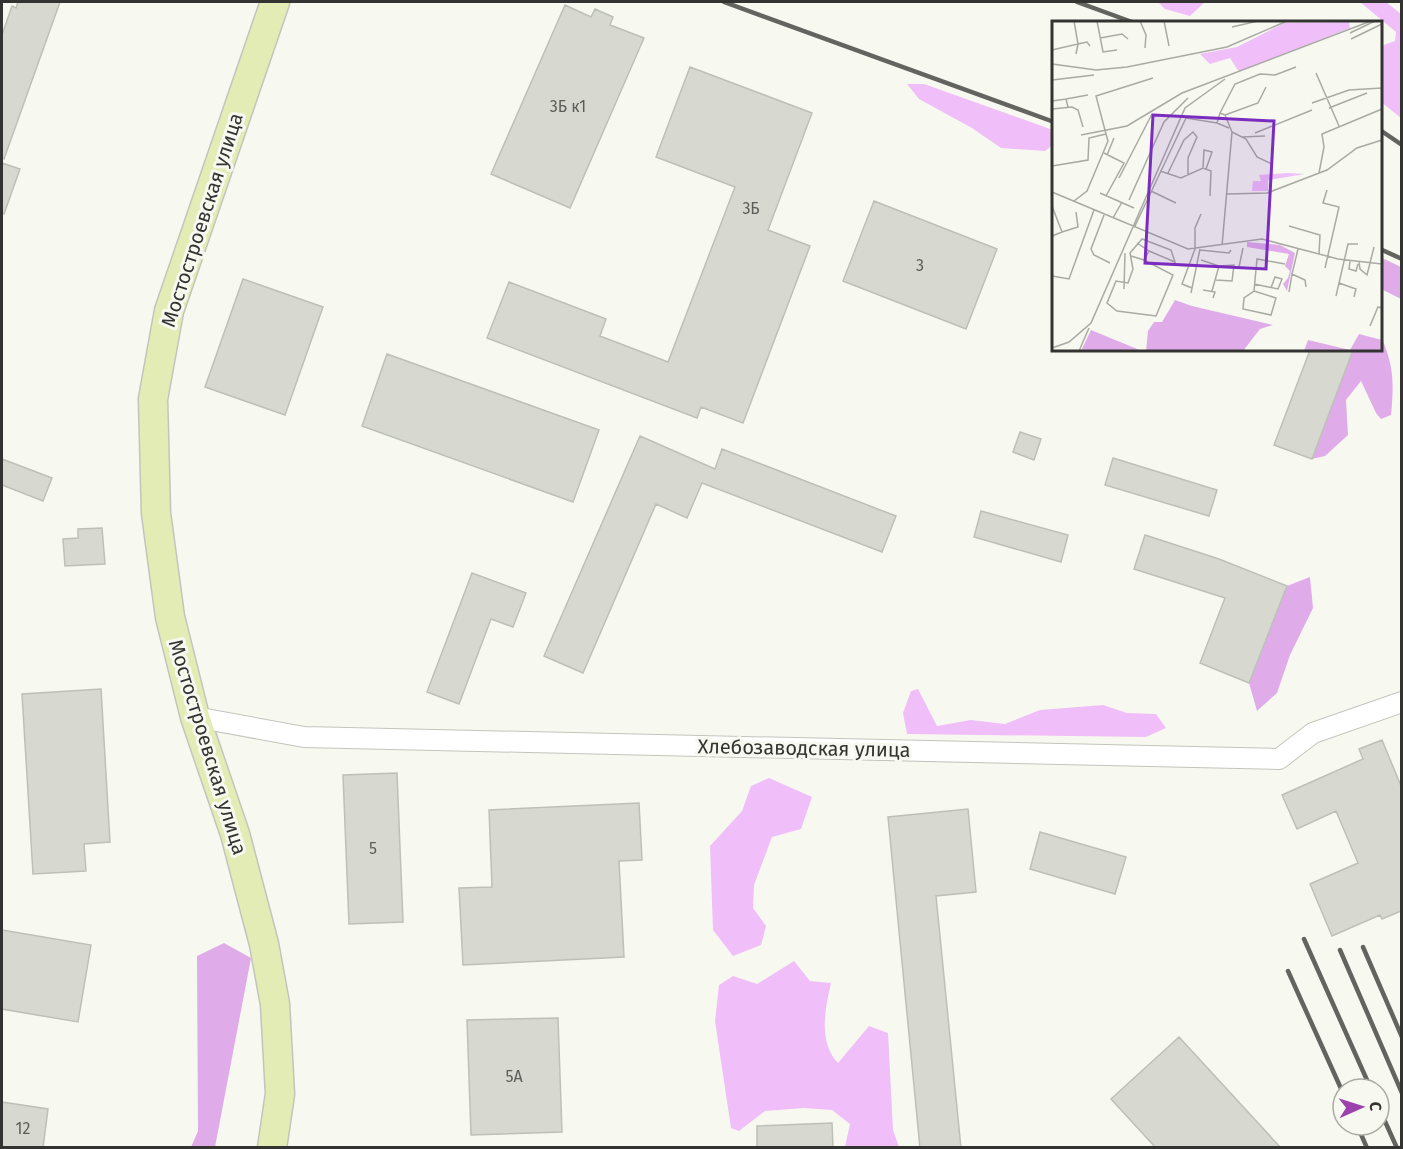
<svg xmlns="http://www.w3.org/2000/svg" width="1403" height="1149" font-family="'Fira Sans',sans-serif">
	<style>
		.green { fill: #f0bef9 }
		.forest { fill: #dface9 }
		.building { fill: #d7d9d1; stroke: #bdc0b8; stroke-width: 1.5 }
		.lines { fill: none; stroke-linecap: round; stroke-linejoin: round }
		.street-casing { stroke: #c3c5bd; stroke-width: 22 }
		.secondary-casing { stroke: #c3c5bd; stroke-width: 31 }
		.street { stroke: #fff; stroke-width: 20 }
		.secondary { stroke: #e3ecb4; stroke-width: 28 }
		.rail { stroke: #636460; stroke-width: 4.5 }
		.labels { text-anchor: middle; stroke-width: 6; stroke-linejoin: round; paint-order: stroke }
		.number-label { font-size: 16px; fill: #5c5d59 }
		.street-label { font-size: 20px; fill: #333431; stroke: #f7f9f0 }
		.inset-road { fill: none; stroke: #a9aaa4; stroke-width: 1.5 }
		.view { fill: #7b2cbf; fill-opacity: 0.15; stroke: #7b2cbf; stroke-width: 3 }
		.inset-edge { fill: none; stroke: #333431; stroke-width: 3 }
	</style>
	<rect width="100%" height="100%" fill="#f7f9f0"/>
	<!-- green -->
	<path class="green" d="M 1158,2 L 1205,2 L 1190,16 L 1165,9 Z
		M 1360,2 L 1386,2 L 1401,14 L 1401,118 L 1381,102 L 1381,46 L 1395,41 L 1396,32 Z
		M 907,84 L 924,84 L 1053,130 L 1053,145 L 1045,151 L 1001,148 L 972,128 L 919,99 Z
		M 918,689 L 937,726 L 971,720 L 1005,724 L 1040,710 L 1103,705 L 1127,713 L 1156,714 L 1166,728 L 1146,737 L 907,734 L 903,713 L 911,691 Z
		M 769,778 L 812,797 L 801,829 L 772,837 L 754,885 L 753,908 L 766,926 L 761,945 L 733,956 L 713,930 L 710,846 L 742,811 L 751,786 Z
		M 794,961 L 810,981 L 831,983 C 825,1009 818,1042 838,1063 L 869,1026 L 888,1033 L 893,1130 L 899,1147 L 845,1147 L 850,1124 L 832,1110 L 804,1108 L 765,1111 L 739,1131 L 731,1128 L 715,1021 L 719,985 L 733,976 L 757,984 Z"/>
	<!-- forest -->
	<path class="forest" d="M 1380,257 L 1401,267 L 1401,299 L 1381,289 Z
		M 1381,336 C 1394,367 1394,382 1391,415 L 1381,419 L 1376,413 L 1361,381 L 1346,400 L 1348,435 L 1325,456 L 1312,459 L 1353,350 L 1380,350 Z
		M 1310,577 L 1313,608 L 1290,655 L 1277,693 L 1257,711 L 1249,683 L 1287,586 Z
		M 224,943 L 251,958 L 215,1147 L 191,1147 L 198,1131 L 197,956 Z"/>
	<!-- building -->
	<path class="building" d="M 18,2 L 60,2 L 4,159 L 2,158 L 2,35 L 12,6 L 16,8 Z
		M 565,5 L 591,17 L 595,9 L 613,17 L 610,25 L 644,38 L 570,208 L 491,174 Z
		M 690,67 L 812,113 L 768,230 L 810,246 L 743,423 L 701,407 L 697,418 L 487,338 L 509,282 L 606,319 L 600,336 L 668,362 L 735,187 L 656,157 Z
		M 2,163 L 20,169 L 4,214 L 2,213 Z
		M 874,201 L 997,249 L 966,329 L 843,281 Z
		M 243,279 L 323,307 L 285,415 L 205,387 Z
		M 1310,350 L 1353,350 L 1312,459 L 1274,445 Z
		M 387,354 L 599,430 L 573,502 L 362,426 Z
		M 1020,432 L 1041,439 L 1034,460 L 1013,452 Z
		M 640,436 L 715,469 L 722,449 L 896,516 L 882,552 L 702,483 L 687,518 L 656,504 L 583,673 L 544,656 Z
		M 1113,458 L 1217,490 L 1209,516 L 1105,485 Z
		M 2,459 L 52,478 L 43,501 L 2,485 Z
		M 981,511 L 1068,535 L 1061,562 L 974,537 Z
		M 102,528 L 105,564 L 65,566 L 63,539 L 78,538 L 78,529 Z
		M 1145,535 L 1219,559 L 1287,586 L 1249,683 L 1200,663 L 1225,598 L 1134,569 Z
		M 472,573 L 526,593 L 513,627 L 491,619 L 459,704 L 427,692 Z
		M 101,689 L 110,842 L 84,844 L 86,871 L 33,874 L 22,694 Z
		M 1382,740 L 1401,786 L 1401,911 L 1382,919 L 1380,915 L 1332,936 L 1310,884 L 1358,863 L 1336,811 L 1297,829 L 1282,795 L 1363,759 L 1359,749 Z
		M 397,773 L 403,922 L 349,924 L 343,775 Z
		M 639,803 L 642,860 L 619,861 L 624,957 L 463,965 L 459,888 L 492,887 L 489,810 Z
		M 968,809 L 976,892 L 936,896 L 961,1148 L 920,1148 L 888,817 Z
		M 1040,832 L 1126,857 L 1115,894 L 1030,869 Z
		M 2,930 L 91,945 L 78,1022 L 2,1009 Z
		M 558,1018 L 562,1132 L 471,1135 L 467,1020 Z
		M 1179,1037 L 1281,1148 L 1156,1148 L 1111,1099 Z
		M 2,1102 L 48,1109 L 43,1148 L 2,1148 Z
		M 832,1123 L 833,1148 L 757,1148 L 757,1126 Z"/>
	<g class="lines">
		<!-- street casing -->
		<g class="street-casing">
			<path id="street" d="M 195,717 L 304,737 L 1279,759 L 1313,733 L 1402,702"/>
		</g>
		<!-- secondary casing -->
		<g class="secondary-casing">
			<path id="secondary" d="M 272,1148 L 280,1094 L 275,1004 L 264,944 L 235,834 L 195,717 L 170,617 L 156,513 L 153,399 L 169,311 L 275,2"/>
		</g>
		<!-- street -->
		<use href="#street" class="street"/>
		<!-- secondary -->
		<use href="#secondary" class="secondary"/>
		<!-- rail -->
		<path class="rail" d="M 724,2 L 1054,122
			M 1077,2 L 1132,22
			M 1380,130 L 1402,145
			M 1380,249 L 1402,259
			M 1304,939 L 1371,1089
			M 1363,947 L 1402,1037
			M 1340,950 L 1402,1093
			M 1288,971 L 1343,1093
			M 1379,1108 L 1397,1148
			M 1357,1125 L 1367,1148"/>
	</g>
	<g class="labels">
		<!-- number labels -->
		<g class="number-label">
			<text x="568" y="112">3Б к1</text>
			<text x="751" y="214">3Б</text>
			<text x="920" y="271">3</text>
			<text x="373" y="854">5</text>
			<text x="514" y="1082">5А</text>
			<text x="23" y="1134">12</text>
		</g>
		<!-- street labels -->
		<g class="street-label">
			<text transform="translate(202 220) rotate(-72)" y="7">Мостостроевская улица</text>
			<text transform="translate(208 747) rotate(73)" y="7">Мостостроевская улица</text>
			<text transform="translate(804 748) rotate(1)" y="7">Хлебозаводская улица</text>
		</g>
	</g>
	<!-- overview -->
	<g transform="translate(1052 21)">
		<rect width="330" height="330" fill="#f7f9f0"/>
		<path d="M 297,1 L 298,7 L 187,51 L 178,37 L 158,43 L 148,33 L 185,26 L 232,2 ZM 236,152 L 253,153 L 216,159 L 216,170 L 200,170 L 201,160 L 209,160 L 207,154 Z" fill="#f0bef9"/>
		<path d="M 195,221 L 228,224 L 243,232 L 235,270 L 231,263 L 236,257 L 238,250 L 233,245 L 237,233 L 195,226 ZM 123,279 L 140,285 L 221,304 L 208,308 L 191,330 L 94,330 L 96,310 L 102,301 L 110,301 ZM 39,309 L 90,330 L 29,330 ZM 307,313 L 330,319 L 330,330 L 252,330 L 256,319 L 298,329 Z" fill="#dface9"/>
		<path class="inset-road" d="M 45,0 L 51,31 L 65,29M 88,0 L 94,14 L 93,27M 112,0 L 117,25M 180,6 L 206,0M 298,12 L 323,0M 48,17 L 70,13 L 76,18M 299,18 L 330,3M 0,29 L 26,23 L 22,0M 24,33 L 26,23 L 35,21 L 38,25M 0,43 L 44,49 L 75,46 L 175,26 L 235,0M 264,52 L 287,105M 0,59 L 42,54M 14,78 L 36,74M 0,80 L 14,78 L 16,86M 260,82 L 297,69 L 330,67M 277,87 L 315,72M 0,88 L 20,86 L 26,89 L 31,106M 168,92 L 165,102 L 177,107M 173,94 L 206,82 L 214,66M 180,111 L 194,118 L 205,136 L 220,143M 203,112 L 260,89M 54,113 L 44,75 L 101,57M 29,114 L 75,105 L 130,72 L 319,0M 190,116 L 213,115M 52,132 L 72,142 L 54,175M 55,134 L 62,117M 0,145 L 36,139 L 37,117 L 54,113 L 56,120 L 35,170 L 22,180M 151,147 L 152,129 L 160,131 L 154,148M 108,150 L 129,157 L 151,147 L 159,150 L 158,175M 116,152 L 132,119 L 141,111 L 145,116 L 136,137 L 136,155M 267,152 L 272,126 L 270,113 L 330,88M 67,157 L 100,93M 99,170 L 124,182M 0,171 L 136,228 L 210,218 L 286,238 L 330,243M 48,172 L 82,187M 175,173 L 215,172 L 275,149 L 305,127 L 330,119M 77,179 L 112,101 L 136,77M 0,185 L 10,211 L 0,215M 52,194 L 39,228 L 42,234 L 58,242M 61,197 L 70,181M 83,205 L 134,97 L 165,102M 237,205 L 268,214 L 267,233M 10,211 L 26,206 L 24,191M 170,225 L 180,111 L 173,94 L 168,92 L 183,63 L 208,53 L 223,54 L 244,46M 246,228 L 240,253 L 253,259 L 254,266M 148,229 L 177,232 L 179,229M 97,230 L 123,241M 79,235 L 92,239 L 97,230 L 85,222M 92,239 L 121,254 L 104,295 L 65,290 L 55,282 L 64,260 L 76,262 L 81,248 L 78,232 L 90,218 L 119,229 L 124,244 L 138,245M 149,239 L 167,245 L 182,244 L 180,260 L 164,259M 298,240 L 297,248 L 304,250 L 306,243M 307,241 L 308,248 L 315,254 L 322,226M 182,247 L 187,246 L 191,227M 273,247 L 287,186 L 271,182 L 275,169M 0,255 L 17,258 L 42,189M 287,262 L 304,268 L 302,276M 202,263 L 226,268 L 230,258 L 223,256 L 219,267M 140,267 L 130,263 L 143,228 L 143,207 L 149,193M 72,268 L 73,232M 151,269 L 163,271 L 161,277M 160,270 L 167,245M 202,270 L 224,277 L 219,294 L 191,288 L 192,277 L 202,270 L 205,238 L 233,243M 237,271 L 240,253M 139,272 L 148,228M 284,275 L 296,223 L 306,223M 318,305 L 326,286 L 330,287M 0,327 L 17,321 L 39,302 L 133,87 L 173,58M 27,330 L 37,307"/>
		<path class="view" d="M 101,94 L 222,100 L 214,248 L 93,242 Z"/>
		<rect width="330" height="330" class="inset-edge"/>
	</g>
	<!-- border -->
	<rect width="1403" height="1149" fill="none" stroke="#333431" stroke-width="6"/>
	<!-- north arrow -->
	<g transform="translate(1361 1107) rotate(87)"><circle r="28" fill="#f7f9f0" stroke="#a9aaa4" stroke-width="1.5"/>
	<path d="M0-4.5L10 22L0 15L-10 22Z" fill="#9c42ad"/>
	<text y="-9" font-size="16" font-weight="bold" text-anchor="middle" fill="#333431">С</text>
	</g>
</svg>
